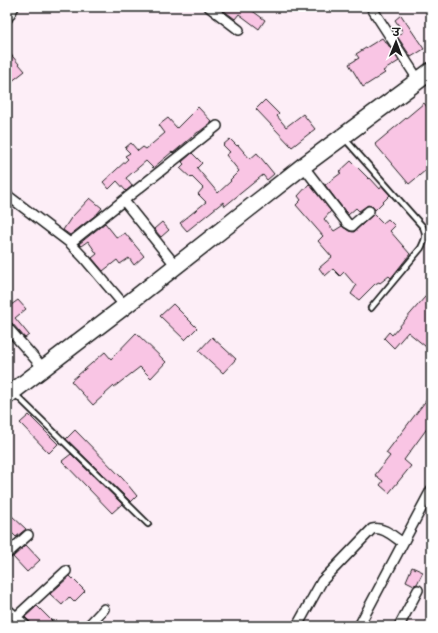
<svg xmlns="http://www.w3.org/2000/svg" width="438" height="633" font-family="Caveat,'Playpen Sans Deva',sans-serif">
	<style>
		.building { fill: #f9c5e4; stroke: #1c1c1c }
		.lines { fill: none; stroke-linecap: round; stroke-linejoin: round }
		.lane-casing { stroke: #1c1c1c; stroke-width: 8 }
		.street-casing { stroke: #1c1c1c; stroke-width: 12 }
		.highway-casing { stroke: #1c1c1c; stroke-width: 19 }
		.lane { stroke: #fff; stroke-width: 4.5 }
		.street { stroke: #fff; stroke-width: 9 }
		.highway { stroke: #fff; stroke-width: 16 }
	</style>
	<rect width="100%" height="100%" fill="#fdeef7"/>
	<filter id="ink" filterUnits="userSpaceOnUse"><feTurbulence type="fractalNoise" baseFrequency=".025" numOctaves="2"/><feDisplacementMap in="SourceGraphic" scale="8" xChannelSelector="R" yChannelSelector="G"/><feConvolveMatrix kernelMatrix="1 2 1 2 8 2 1 2 1" color-interpolation-filters="sRGB"/></filter>
	<g filter="url(#ink)">
		<!-- building -->
		<path class="building" d="M 219,7 L 247,7 L 265,20 L 259,29 L 239,14 L 235,19 Z
			M 401,15 L 424,49 L 411,57 L 397,36 L 403,32 L 395,20 Z
			M 382,38 L 386,43 L 387,43 L 399,61 L 383,71 L 385,73 L 363,87 L 349,64 L 359,58 L 356,54 Z
			M 7,50 L 25,71 L 11,82 L 7,77 Z
			M 265,100 L 279,114 L 277,116 L 286,127 L 303,114 L 315,129 L 292,147 L 256,109 Z
			M 424,103 L 431,112 L 431,166 L 409,184 L 375,144 Z
			M 198,107 L 212,122 L 199,132 L 198,132 L 173,153 L 172,152 L 153,168 L 146,161 L 126,178 L 132,186 L 126,191 L 117,181 L 109,189 L 103,182 L 128,159 L 125,156 L 130,153 L 125,148 L 131,143 L 138,151 L 143,147 L 146,149 L 165,133 L 159,125 L 168,118 L 177,128 Z
			M 230,139 L 237,146 L 238,145 L 250,159 L 257,153 L 274,174 L 267,180 L 263,175 L 225,206 L 223,202 L 187,231 L 180,223 L 206,202 L 198,194 L 203,188 L 192,177 L 191,178 L 180,168 L 184,164 L 182,162 L 192,153 L 202,163 L 197,168 L 218,193 L 231,181 L 230,180 L 239,171 L 226,155 L 230,152 L 223,145 Z
			M 351,161 L 369,179 L 370,178 L 380,189 L 382,186 L 390,195 L 375,210 L 373,207 L 368,205 L 359,211 L 356,208 L 348,215 L 325,185 L 341,173 L 339,172 Z
			M 309,184 L 331,211 L 324,219 L 334,231 L 342,226 L 349,231 L 354,232 L 374,214 L 383,223 L 388,219 L 395,226 L 390,231 L 410,254 L 391,278 L 389,276 L 380,283 L 379,282 L 375,284 L 359,300 L 351,294 L 356,286 L 344,272 L 340,276 L 333,269 L 325,276 L 319,268 L 332,257 L 318,241 L 323,236 L 296,205 L 301,200 L 298,196 Z
			M 90,198 L 102,208 L 97,214 L 70,235 L 63,230 L 71,218 Z
			M 162,222 L 169,230 L 161,237 L 154,229 Z
			M 105,223 L 117,238 L 125,233 L 144,256 L 134,265 L 129,258 L 120,264 L 117,260 L 103,271 L 92,258 L 97,254 L 88,241 L 81,246 L 79,244 Z
			M 431,290 L 431,351 L 408,332 L 394,348 L 384,338 L 389,332 L 392,335 Z
			M 18,300 L 26,309 L 15,318 L 29,335 L 25,338 L 12,323 L 7,321 L 7,308 Z
			M 173,304 L 197,328 L 185,340 L 160,316 Z
			M 136,333 L 166,362 L 151,378 L 140,367 L 114,387 L 114,386 L 93,405 L 71,381 L 105,352 L 111,359 Z
			M 212,337 L 236,359 L 223,373 L 199,351 Z
			M 431,394 L 431,423 L 404,460 L 411,466 L 389,493 L 380,485 L 383,481 L 375,475 L 390,456 L 386,453 Z
			M 29,415 L 58,444 L 49,453 L 20,423 Z
			M 75,430 L 123,479 L 137,496 L 131,502 L 66,439 Z
			M 71,454 L 122,504 L 112,513 L 62,461 Z
			M 12,516 L 26,529 L 16,537 L 7,528 L 7,521 Z
			M 26,545 L 40,560 L 27,572 L 13,557 Z
			M 412,567 L 423,572 L 417,584 L 414,585 L 406,581 Z
			M 70,576 L 85,591 L 74,602 L 69,597 L 62,605 L 50,594 Z
			M 37,606 L 57,626 L 32,626 L 30,622 L 25,617 Z"/>
		<g class="lines">
			<!-- lane casing -->
			<g class="lane-casing">
				<path id="lane" d="M 345,139 L 423,227 C 427,236 425,240 421,248 L 371,308
					M 15,394 L 148,524"/>
			</g>
			<!-- street casing -->
			<g class="street-casing">
				<path id="street" d="M 209,7 L 239,30
					M 371,7 L 419,81
					M 7,19 L 14,7
					M 303,166 L 347,223 L 352,226 L 354,224 L 369,211
					M 7,195 L 70,243 L 85,259 L 125,306
					M 124,201 L 176,266
					M 70,243 L 217,126
					M 7,327 L 44,369
					M 7,554 L 28,535
					M 7,609 L 26,626
					M 16,617 L 66,571
					M 88,626 L 104,609
					M 297,626 L 322,581 L 372,529 C 383,526 394,537 403,543
					M 359,626 L 431,490
					M 399,626 L 418,590"/>
			</g>
			<!-- highway casing -->
			<g class="highway-casing">
				<path id="highway" d="M 7,396 L 125,306 L 303,166 L 431,71"/>
			</g>
			<!-- lane -->
			<use href="#lane" class="lane"/>
			<!-- street -->
			<use href="#street" class="street"/>
			<!-- highway -->
			<use href="#highway" class="highway"/>
		</g>
	</g>
	<!-- margin -->
	<rect width="438" height="633" fill="none" stroke="#fff" stroke-width="24"/>
	<rect x="12" y="12" width="414" height="609" fill="none" stroke="#1c1c1c" stroke-width="1.5" filter="url(#ink)"/>
	<!-- north arrow -->
	<g transform="translate(396 42) rotate(1)" stroke="#ffffff" stroke-width="3" paint-order="stroke">
	<path d="M0-3L7 15L0 10L-7 15Z" fill="#1c1c1c"/>
	<text y="-6" font-size="11" font-weight="bold" text-anchor="middle" fill="#1c1c1c">उ</text>
	</g>
</svg>
